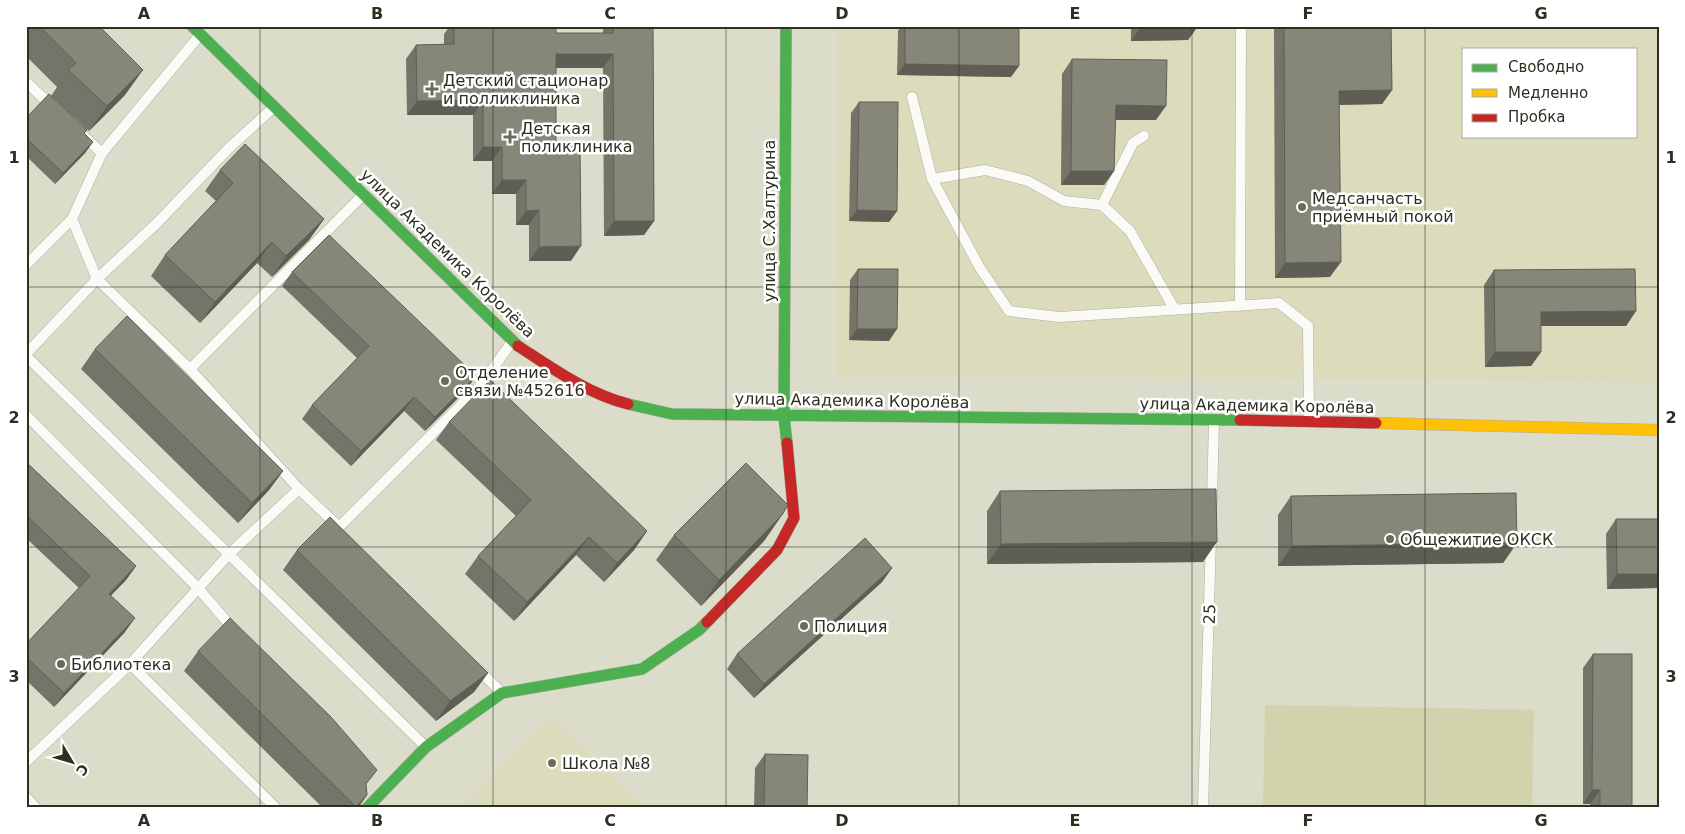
<svg xmlns="http://www.w3.org/2000/svg" width="1685" height="834" font-family="'DejaVu Sans',sans-serif">
	<style>
		.built { fill: #dcdcbc; fill-rule: evenodd }
		.green { fill: #d2d3ad }
		.lines { fill: none; stroke-linecap: round; stroke-linejoin: round }
		.lane-casing { stroke: #aeae9f; stroke-width: 11 }
		.fast-casing { stroke: #aeae9f; stroke-width: 12 }
		.slow-casing { stroke: #aeae9f; stroke-width: 12 }
		.jam-casing { stroke: #aeae9f; stroke-width: 12 }
		.lane { stroke: #fafaf7; stroke-width: 10 }
		.fast { stroke: #4caf50; stroke-width: 11 }
		.slow { stroke: #ffc107; stroke-width: 11 }
		.jam { stroke: #c62828; stroke-width: 11 }
		.wall { fill: #747468 }
		.shaded-wall { fill: #5e5e55 }
		.building { fill: #878779; stroke: #5e5e55 }
		.grid { fill: none; stroke: #2e2e21; stroke-width: 1; stroke-opacity: 0.55 }
		.poi-dot { fill: #6b6b5c; stroke: #fff; stroke-width: 2 }
		.labels { text-anchor: middle; stroke-width: 5; stroke-linejoin: round; paint-order: stroke }
		.poi-label { font-size: 16px; fill: #2e2e21; stroke: #fff; text-anchor: start }
		.street-label { font-size: 16px; fill: #2e2e21; stroke: #fff }
		.neatline { fill: none; stroke: #2e2e21; stroke-width: 2 }
		.grid-label { font-size: 16px; text-anchor: middle; font-weight: bold; fill: #2e2e21 }
	</style>
	<rect width="100%" height="100%" fill="#dbdcc9"/>
	<!-- built -->
	<path class="built" d="M 837,26 L 1659,26 L 1659,381 L 836,377 ZM 1464,49 L 1636,49 L 1636,136 L 1464,136 Z
		M 550,718 L 645,808 L 462,808 Z"/>
	<!-- green -->
	<path class="green" d="M 1265,705 L 1534,710 L 1532,808 L 1263,808 Z"/>
	<g class="lines">
		<!-- lane casing -->
		<g class="lane-casing">
			<path id="lane" d="M 199,36 L 102,153 L 72,219 L 97,279 L 190,369 L 299,489 L 338,526
				M 26,82 L 53,107
				M 912,97 L 932,179 L 980,268 L 1009,311 L 1059,317 L 1279,303 L 1308,326 L 1309,420
				M 82,134 L 102,153
				M 932,179 L 985,170 L 1028,181 L 1064,201 L 1102,205 L 1130,231 L 1175,310
				M 1102,205 L 1133,143 L 1144,136
				M 26,265 L 72,219
				M 1240,306 L 1241,26
				M 26,354 L 97,279 L 157,223 L 230,147 L 273,108
				M 26,356 L 426,747
				M 190,369 L 364,194
				M 26,415 L 198,588 L 235,631
				M 1212,501 L 1214,420
				M 339,527 L 481,385 L 511,343
				M 130,664 L 276,808
				M 476,667 L 501,692
				M 26,762 L 130,664 L 230,553 L 299,489
				M 26,797 L 36,808
				M 1203,808 L 1211,538"/>
		</g>
		<!-- fast casing -->
		<g class="fast-casing">
			<path id="fast" d="M 192,26 L 518,346
				M 786,26 L 784,417 L 787,443
				M 628,404 L 672,414 L 1240,420
				M 367,808 L 426,747 L 502,693 L 642,669 L 699,630 L 707,622"/>
		</g>
		<!-- slow casing -->
		<g class="slow-casing">
			<path id="slow" d="M 1376,423 L 1659,430"/>
		</g>
		<!-- jam casing -->
		<g class="jam-casing">
			<path id="jam" d="M 518,346 C 552,368 588,394 628,404
				M 1240,420 L 1376,423
				M 707,622 L 777,550 L 794,518 L 787,443"/>
		</g>
		<!-- lane -->
		<use href="#lane" class="lane"/>
		<!-- fast -->
		<use href="#fast" class="fast"/>
		<!-- slow -->
		<use href="#slow" class="slow"/>
		<!-- jam -->
		<use href="#jam" class="jam"/>
	</g>
	<!-- wall -->
	<path class="wall" d="M 26,26 L 99,26 L 125,95 L 89,131 L 51,96 L 57,87 L 26,56 Z
		M 450,26 L 556,26 L 556,33 L 603,33 L 603,26 L 653,26 L 654,221 L 644,235 L 604,236 L 603,68 L 556,68 L 556,145 L 571,261 L 529,261 L 529,225 L 516,225 L 516,194 L 492,194 L 492,161 L 473,161 L 473,115 L 407,115 L 406,59 L 416,45 L 444,44 L 444,34 Z
		M 901,26 L 1019,26 L 1011,77 L 897,75 L 898,31 Z
		M 1131,26 L 1198,26 L 1188,40 L 1131,41 Z
		M 1274,26 L 1391,26 L 1392,90 L 1382,104 L 1339,105 L 1330,277 L 1275,278 Z
		M 1072,59 L 1156,120 L 1115,120 L 1114,171 L 1104,185 L 1061,185 L 1062,74 Z
		M 859,102 L 897,211 L 889,222 L 849,221 L 851,113 Z
		M 26,118 L 87,130 L 84,134 L 93,142 L 85,153 L 55,184 L 26,156 Z
		M 220,170 L 324,219 L 309,240 L 272,277 L 257,263 L 200,323 L 151,276 L 165,255 L 216,201 L 205,191 Z
		M 858,269 L 889,341 L 849,340 L 850,280 Z
		M 1494,270 L 1636,311 L 1626,326 L 1541,326 L 1541,352 L 1531,366 L 1485,367 L 1484,285 Z
		M 292,272 L 476,376 L 466,390 L 425,431 L 404,411 L 351,466 L 302,419 L 312,405 L 357,358 L 282,286 Z
		M 95,349 L 283,471 L 269,490 L 238,523 L 81,369 Z
		M 449,422 L 647,531 L 634,550 L 604,582 L 576,555 L 514,621 L 465,574 L 478,556 L 516,516 L 436,440 Z
		M 26,462 L 136,566 L 126,580 L 111,595 L 125,632 L 54,707 L 26,680 L 26,644 L 79,588 L 26,538 Z
		M 1000,491 L 1203,562 L 987,564 L 987,511 Z
		M 1291,496 L 1517,543 L 1503,563 L 1278,566 L 1278,515 Z
		M 782,515 L 764,541 L 701,606 L 656,560 L 674,535 Z
		M 1616,519 L 1659,519 L 1659,588 L 1607,589 L 1606,534 Z
		M 297,550 L 488,673 L 474,692 L 436,721 L 283,570 Z
		M 892,568 L 882,582 L 754,698 L 727,669 L 737,654 Z
		M 198,651 L 366,785 L 367,795 L 358,808 L 323,808 L 184,671 Z
		M 1593,654 L 1632,808 L 1590,808 L 1590,804 L 1583,804 L 1583,668 Z
		M 765,754 L 807,808 L 754,808 L 755,768 Z"/>
	<!-- shaded-wall -->
	<path class="shaded-wall" d="M 1141,26 L 1198,26 L 1188,40 L 1131,41 Z
		M 556,54 L 613,54 L 603,68 L 546,68 Z
		M 905,64 L 1019,66 L 1011,77 L 897,75 Z
		M 143,70 L 125,95 L 89,131 L 107,106 Z
		M 1392,90 L 1382,104 L 1329,105 L 1339,91 Z
		M 483,100 L 473,115 L 407,115 L 417,101 Z
		M 1116,105 L 1166,106 L 1156,120 L 1106,120 Z
		M 93,142 L 85,153 L 55,184 L 63,173 Z
		M 483,147 L 502,147 L 492,161 L 473,161 Z
		M 1071,171 L 1114,171 L 1104,185 L 1061,185 Z
		M 502,180 L 526,180 L 516,194 L 492,194 Z
		M 539,210 L 529,225 L 516,225 L 526,211 Z
		M 857,210 L 897,211 L 889,222 L 849,221 Z
		M 324,219 L 309,240 L 272,277 L 286,256 Z
		M 614,221 L 654,221 L 644,235 L 604,236 Z
		M 272,242 L 257,263 L 200,323 L 215,302 Z
		M 581,246 L 571,261 L 529,261 L 539,247 Z
		M 1341,262 L 1330,277 L 1275,278 L 1285,263 Z
		M 1636,311 L 1626,326 L 1531,326 L 1541,312 Z
		M 857,329 L 897,329 L 889,341 L 849,340 Z
		M 1495,352 L 1541,352 L 1531,366 L 1485,367 Z
		M 476,376 L 466,390 L 425,431 L 435,417 Z
		M 414,397 L 404,411 L 351,466 L 361,451 Z
		M 283,471 L 269,490 L 238,523 L 252,503 Z
		M 782,515 L 764,541 L 701,606 L 719,580 Z
		M 647,531 L 634,550 L 604,582 L 617,563 Z
		M 589,537 L 576,555 L 514,621 L 527,602 Z
		M 1217,542 L 1203,562 L 987,564 L 1001,544 Z
		M 1517,543 L 1503,563 L 1278,566 L 1292,546 Z
		M 136,566 L 126,580 L 99,608 L 109,594 Z
		M 892,568 L 882,582 L 754,698 L 764,684 Z
		M 1617,574 L 1659,574 L 1659,588 L 1607,589 Z
		M 135,618 L 125,632 L 54,707 L 64,693 Z
		M 488,673 L 474,692 L 436,721 L 450,701 Z
		M 1592,790 L 1600,790 L 1590,804 L 1583,804 Z
		M 367,795 L 358,808 L 355,808 L 356,807 Z"/>
	<!-- building -->
	<path class="building" d="M 39,26 L 99,26 L 143,70 L 107,106 L 68,70 L 76,63 Z
		M 454,26 L 556,26 L 556,33 L 613,33 L 613,26 L 653,26 L 654,221 L 614,221 L 613,54 L 556,54 L 556,145 L 580,145 L 581,246 L 539,247 L 539,210 L 526,211 L 526,180 L 502,180 L 502,147 L 483,147 L 483,100 L 417,101 L 416,45 L 454,44 Z
		M 905,26 L 1019,26 L 1019,66 L 905,64 Z
		M 1284,26 L 1391,26 L 1392,90 L 1339,91 L 1341,262 L 1285,263 Z
		M 1072,59 L 1167,60 L 1166,106 L 1116,105 L 1114,171 L 1071,171 Z
		M 49,94 L 87,130 L 84,133 L 93,142 L 63,173 L 26,138 L 26,118 Z
		M 859,102 L 898,102 L 897,211 L 857,210 Z
		M 245,144 L 324,219 L 286,256 L 272,242 L 215,302 L 165,255 L 233,183 L 220,170 Z
		M 329,235 L 476,376 L 435,417 L 414,397 L 361,451 L 312,405 L 369,346 L 292,272 Z
		M 858,269 L 898,269 L 897,329 L 857,329 Z
		M 1635,269 L 1636,311 L 1541,312 L 1541,352 L 1495,352 L 1494,270 Z
		M 127,316 L 283,471 L 252,503 L 95,349 Z
		M 490,380 L 647,531 L 617,563 L 589,537 L 527,602 L 478,556 L 531,500 L 449,422 Z
		M 26,462 L 136,566 L 109,594 L 135,618 L 64,693 L 26,657 L 26,644 L 90,576 L 26,515 Z
		M 746,463 L 788,505 L 782,515 L 719,580 L 674,535 Z
		M 1216,489 L 1217,542 L 1001,544 L 1000,491 Z
		M 1516,493 L 1517,543 L 1292,546 L 1291,496 Z
		M 330,517 L 488,673 L 450,701 L 297,550 Z
		M 1616,519 L 1659,519 L 1659,574 L 1617,574 Z
		M 865,538 L 892,568 L 764,684 L 737,654 Z
		M 230,618 L 331,717 L 377,770 L 366,784 L 367,795 L 356,807 L 198,651 Z
		M 1593,654 L 1632,654 L 1632,808 L 1600,808 L 1600,790 L 1592,790 Z
		M 765,754 L 808,755 L 807,808 L 764,808 Z"/>
	<!-- grid -->
	<path class="grid" d="M 260,26 L 260,808M 493,26 L 493,808M 726,26 L 726,808M 959,26 L 959,808M 1192,26 L 1192,808M 1425,26 L 1425,808M 26,287 L 1659,287M 26,547 L 1659,547"/>
	<!-- markers -->
	<g class="poi-dot">
		<path d="M429.5 81.5h5v5h5v5h-5v5h-5v-5h-5v-5h5z"/>
		<path d="M507.5 129.5h5v5h5v5h-5v5h-5v-5h-5v-5h5z"/>
		<circle cx="1302" cy="207" r="5"/>
		<circle cx="445" cy="381" r="5"/>
		<circle cx="1390" cy="539" r="5"/>
		<circle cx="804" cy="626" r="5"/>
		<circle cx="61" cy="664" r="5"/>
		<circle cx="552" cy="763" r="5"/>
	</g>
	<g class="labels">
		<!-- poi labels -->
		<g class="poi-label">
			<text x="443" y="86">Детский стационар<tspan x="443" dy="18">и полликлиника</tspan></text>
			<text x="521" y="134">Детская<tspan x="521" dy="18">поликлиника</tspan></text>
			<text x="1312" y="204">Медсанчасть<tspan x="1312" dy="18">приёмный покой</tspan></text>
			<text x="455" y="378">Отделение<tspan x="455" dy="18">связи №452616</tspan></text>
			<text x="1400" y="545">Общежитие ОКСК</text>
			<text x="814" y="632">Полиция</text>
			<text x="71" y="670">Библиотека</text>
			<text x="562" y="769">Школа №8</text>
		</g>
		<!-- street labels -->
		<g class="street-label">
			<text transform="translate(769 221) rotate(-90)" y="6">улица С.Халтурина</text>
			<text transform="translate(448 253) rotate(44)" y="6">улица Академика Королёва</text>
			<text transform="translate(852 400) rotate(1)" y="6">улица Академика Королёва</text>
			<text transform="translate(1257 405) rotate(1)" y="6">улица Академика Королёва</text>
			<text transform="translate(1209 614) rotate(-88)" y="6">25</text>
		</g>
	</g>
	<!-- border -->
	<rect width="1685" height="834" fill="none" stroke="#ffffff" stroke-width="55"/>
	<!-- legend -->
	<rect x="1462" y="48" width="175" height="90" fill="#ffffff" stroke="#ababa6"/>
	<rect x="1472" y="64" width="25" height="8" fill="#4caf50" stroke="#ababa6"/>
	<text x="1508" y="72" font-size="15" fill="#2e2e21">Свободно</text>
	<rect x="1472" y="89" width="25" height="8" fill="#ffc107" stroke="#ababa6"/>
	<text x="1508" y="98" font-size="15" fill="#2e2e21">Медленно</text>
	<rect x="1472" y="114" width="25" height="8" fill="#c62828" stroke="#ababa6"/>
	<text x="1508" y="122" font-size="15" fill="#2e2e21">Пробка</text>
	<!-- north arrow -->
	<g transform="translate(72 762) rotate(128)" stroke="#ffffff" stroke-width="4" paint-order="stroke">
	<path d="M0-4L9 19L0 12L-9 19Z" fill="#2e2e21"/>
	<text y="-8" font-size="14" font-weight="bold" text-anchor="middle" fill="#2e2e21">С</text>
	</g>
	<rect x="28" y="28" width="1630" height="778" class="neatline"/>
	<g class="grid-label">
		<text x="144" y="19">A</text>
		<text x="377" y="19">B</text>
		<text x="610" y="19">C</text>
		<text x="842" y="19">D</text>
		<text x="1075" y="19">E</text>
		<text x="1308" y="19">F</text>
		<text x="1541" y="19">G</text>
		<text x="14" y="163">1</text>
		<text x="1671" y="163">1</text>
		<text x="14" y="423">2</text>
		<text x="1671" y="423">2</text>
		<text x="14" y="682">3</text>
		<text x="1671" y="682">3</text>
		<text x="144" y="826">A</text>
		<text x="377" y="826">B</text>
		<text x="610" y="826">C</text>
		<text x="842" y="826">D</text>
		<text x="1075" y="826">E</text>
		<text x="1308" y="826">F</text>
		<text x="1541" y="826">G</text>
	</g>
</svg>
